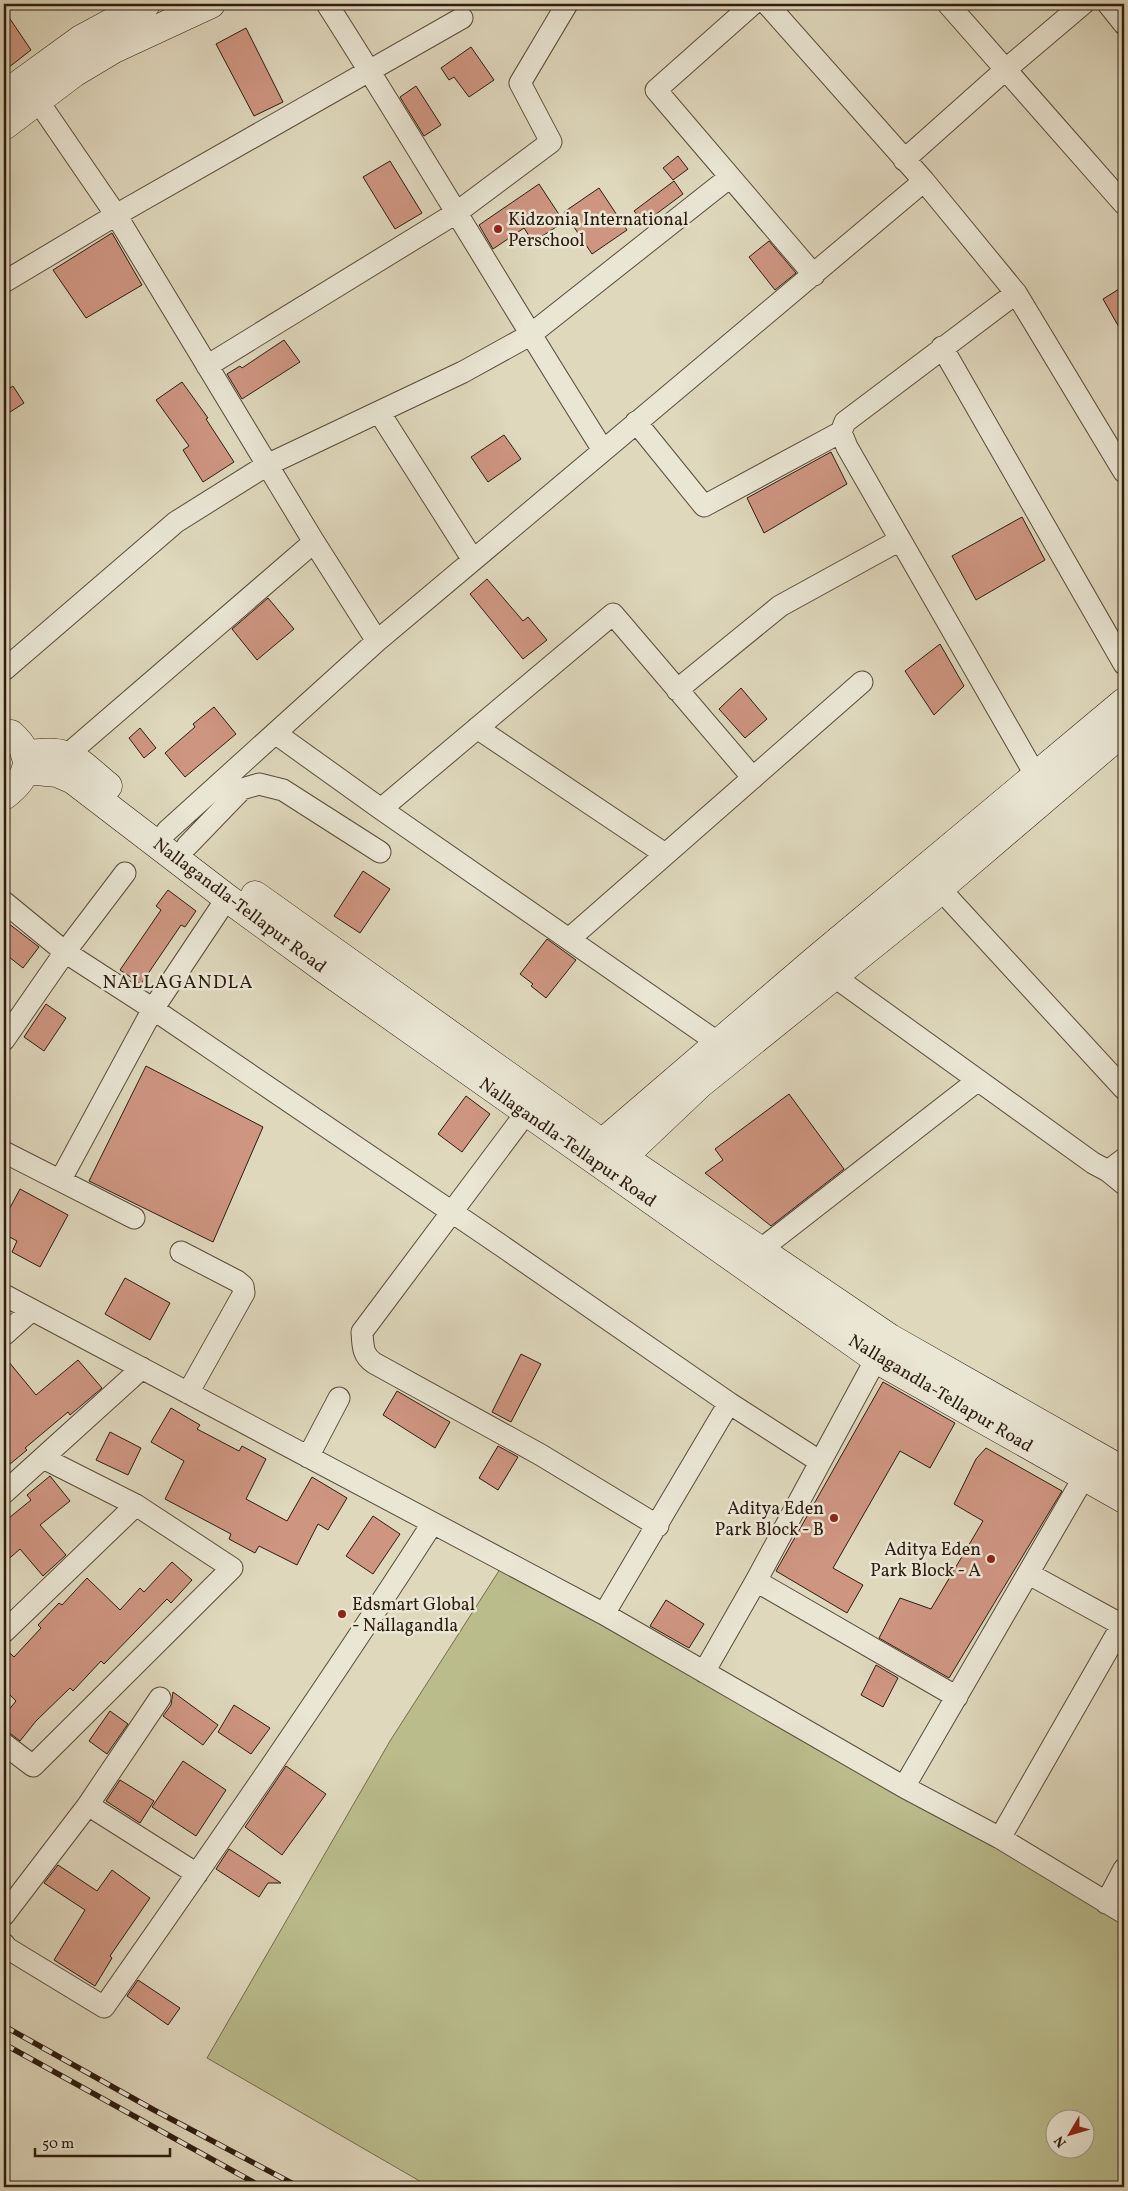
<svg xmlns="http://www.w3.org/2000/svg" width="1128" height="2191" font-family="Vollkorn,serif">
	<style>
		.green { fill: #babc8c; stroke: #746c4e; fill-rule: evenodd }
		.building { fill: #ce9581; stroke: #2e1c0f }
		.lines { fill: none; stroke-linecap: round; stroke-linejoin: round }
		.street-casing { stroke: #5a4b3a; stroke-width: 23 }
		.secondary-casing { stroke: #2e1c0f; stroke-width: 29 }
		.street { stroke: #eae6d4; stroke-width: 21 }
		.secondary { stroke: #eae6d4; stroke-width: 28 }
		.rail-casing { stroke: #2e1c0f; stroke-width: 5.5 }
		.rail { stroke: #eae6d4; stroke-width: 4; stroke-dasharray: 11; stroke-linecap: butt }
		.poi-dot { fill: #8f2418; stroke: #eae6d4; stroke-width: 2 }
		.labels { text-anchor: middle; stroke-width: 5; stroke-linejoin: round; paint-order: stroke }
		.poi-label { font-size: 18px; fill: #2e1c0f; stroke: #eae6d4; text-anchor: start }
		.street-label { font-size: 18px; fill: #2e1c0f; stroke: #eae6d4 }
		.neighbourhood-label { font-size: 19px; letter-spacing: 1px; fill: #2e1c0f; stroke: #eae6d4 }
	</style>
	<rect width="100%" height="100%" fill="#dfd8bd"/>
	<filter id="stains"><feTurbulence type="fractalNoise" baseFrequency=".004" numOctaves="4"/><feColorMatrix values="0 0 0 0 .2 0 0 0 0 .09 0 0 0 0 .02 0 0 0 .5 -.17"/></filter>
	<radialGradient id="worn" r=".72"><stop offset=".6" stop-color="#630" stop-opacity="0"/><stop offset="1" stop-color="#630" stop-opacity=".3"/></radialGradient>
	<!-- green -->
	<path class="green" d="M 511,1552 L 1124,1905 L 1124,2187 L 430,2187 L 207,2058 L 390,1741 ZM 1056,2118 L 1086,2118 L 1086,2148 L 1056,2148 Z"/>
	<!-- building -->
	<path class="building" d="M 4,10 L 31,50 L 4,71 Z
		M 246,28 L 283,102 L 254,116 L 216,44 Z
		M 471,47 L 494,80 L 469,97 L 454,77 L 449,80 L 441,68 Z
		M 416,86 L 441,125 L 424,136 L 400,97 Z
		M 678,156 L 688,169 L 673,180 L 663,168 Z
		M 390,161 L 422,213 L 395,229 L 363,177 Z
		M 674,181 L 683,194 L 644,223 L 634,211 Z
		M 539,184 L 564,222 L 533,242 L 524,228 L 493,249 L 479,225 Z
		M 599,188 L 627,230 L 592,254 L 564,212 Z
		M 112,233 L 142,285 L 86,318 L 53,270 Z
		M 769,241 L 796,273 L 775,290 L 749,257 Z
		M 1124,286 L 1124,336 L 1103,299 Z
		M 284,340 L 300,362 L 242,399 L 227,374 L 240,366 L 242,368 Z
		M 182,382 L 208,418 L 206,419 L 234,462 L 203,482 L 183,450 L 189,446 L 156,400 Z
		M 13,386 L 24,403 L 4,416 L 4,392 Z
		M 504,435 L 521,459 L 488,482 L 471,457 Z
		M 831,452 L 847,484 L 764,533 L 747,498 Z
		M 1022,517 L 1045,560 L 976,600 L 952,556 Z
		M 487,579 L 523,621 L 528,617 L 547,640 L 523,659 L 470,594 Z
		M 268,598 L 294,629 L 257,660 L 232,629 Z
		M 940,644 L 964,686 L 934,715 L 905,671 Z
		M 741,688 L 767,719 L 745,738 L 719,709 Z
		M 214,707 L 236,734 L 185,777 L 165,753 L 195,727 L 193,724 Z
		M 140,728 L 156,748 L 144,758 L 129,738 Z
		M 363,871 L 390,889 L 360,933 L 334,916 Z
		M 168,890 L 196,911 L 185,927 L 181,925 L 141,984 L 120,970 L 161,910 L 156,906 Z
		M 4,920 L 39,947 L 23,968 L 4,953 Z
		M 547,939 L 576,960 L 546,998 L 531,986 L 533,984 L 520,974 Z
		M 46,1004 L 66,1018 L 44,1051 L 24,1037 Z
		M 146,1066 L 263,1127 L 213,1242 L 89,1181 Z
		M 789,1094 L 844,1169 L 771,1226 L 705,1173 L 723,1160 L 715,1149 Z
		M 466,1096 L 490,1114 L 462,1152 L 438,1134 Z
		M 20,1189 L 68,1215 L 40,1267 L 12,1252 L 17,1241 L 4,1234 L 4,1219 Z
		M 125,1278 L 170,1303 L 150,1340 L 105,1314 Z
		M 521,1354 L 541,1364 L 511,1422 L 492,1412 Z
		M 4,1356 L 36,1395 L 78,1360 L 102,1388 L 70,1415 L 68,1412 L 25,1448 L 27,1450 L 4,1469 Z
		M 883,1382 L 955,1423 L 930,1468 L 900,1451 L 833,1568 L 863,1585 L 847,1613 L 776,1571 Z
		M 397,1391 L 450,1422 L 435,1448 L 383,1415 Z
		M 171,1408 L 200,1425 L 197,1429 L 239,1451 L 242,1446 L 266,1459 L 246,1499 L 287,1521 L 312,1477 L 347,1498 L 328,1530 L 318,1524 L 297,1565 L 259,1546 L 255,1553 L 229,1539 L 231,1534 L 165,1499 L 184,1461 L 151,1442 Z
		M 110,1432 L 141,1448 L 128,1475 L 96,1460 Z
		M 498,1446 L 518,1457 L 498,1490 L 479,1478 Z
		M 986,1448 L 1062,1491 L 949,1678 L 879,1638 L 900,1598 L 931,1609 L 983,1521 L 954,1504 L 976,1459 Z
		M 50,1476 L 70,1501 L 40,1525 L 66,1555 L 43,1576 L 20,1549 L 4,1563 L 4,1522 L 31,1500 L 27,1495 Z
		M 373,1516 L 400,1534 L 373,1574 L 346,1556 Z
		M 172,1562 L 192,1580 L 171,1603 L 167,1599 L 104,1664 L 101,1661 L 73,1691 L 70,1688 L 36,1721 L 20,1741 L 11,1734 L 4,1732 L 4,1716 L 16,1701 L 4,1689 L 4,1660 L 10,1653 L 14,1657 L 41,1628 L 38,1625 L 59,1603 L 62,1605 L 87,1578 L 120,1610 L 140,1588 L 144,1592 Z
		M 666,1600 L 704,1624 L 689,1648 L 650,1626 Z
		M 876,1665 L 898,1678 L 883,1707 L 861,1695 Z
		M 173,1692 L 218,1725 L 203,1745 L 163,1716 L 171,1705 Z
		M 234,1705 L 270,1728 L 251,1754 L 218,1732 Z
		M 110,1711 L 128,1724 L 107,1754 L 89,1741 Z
		M 183,1761 L 226,1790 L 196,1836 L 152,1807 Z
		M 286,1766 L 326,1794 L 282,1855 L 245,1827 Z
		M 120,1780 L 154,1801 L 140,1823 L 106,1801 Z
		M 229,1849 L 266,1873 L 281,1883 L 268,1883 L 259,1897 L 216,1869 Z
		M 58,1865 L 97,1891 L 112,1870 L 150,1898 L 110,1956 L 112,1958 L 95,1986 L 54,1960 L 85,1910 L 44,1883 Z
		M 138,1980 L 180,2008 L 168,2025 L 127,1996 Z"/>
	<g class="lines">
		<!-- street casing -->
		<g class="street-casing">
			<path id="street" d="M 327,4 C 421,151 509,302 603,450
				M 753,4 L 656,90 L 814,275
				M 767,4 L 924,181 L 1016,293 L 1124,472
				M 948,4 L 1124,204
				M 1108,4 L 1124,24
				M 38,101 L 116,215 L 314,542 L 377,641
				M 904,160 L 1005,70 L 1083,4
				M 4,282 L 116,215 L 462,18
				M 1016,293 L 845,422 L 841,432 L 847,447 L 1036,776
				M 942,347 L 1124,664
				M 207,366 L 456,213 L 551,142 L 520,83 L 567,4
				M 379,412 L 473,560
				M 636,422 L 704,506 L 841,432
				M 4,670 L 176,522 L 267,465 L 463,372 L 530,335 L 730,177
				M 677,690 L 780,606 L 900,540
				M 477,728 L 665,854
				M 275,733 L 381,809 L 717,1042
				M 67,755 L 314,542
				M 381,809 L 613,614 L 753,778
				M 167,831 L 377,641 L 924,181
				M 187,846 L 242,789 L 259,784 L 283,790 L 380,852
				M 930,878 L 1124,1089
				M 4,902 L 65,952 L 153,1009 L 502,1246 L 729,1403 L 604,1614
				M 569,939 L 862,682
				M 821,967 L 1093,1163 L 1108,1171 L 1124,1159
				M 4,1040 L 65,952 L 125,873
				M 526,1113 L 362,1332 C 363,1345 362,1355 374,1363 L 541,1455 L 658,1526
				M 4,1152 L 134,1218
				M 1108,1171 L 1124,1184
				M 61,1179 L 153,1009 L 227,898
				M 760,1250 L 977,1081
				M 181,1252 L 237,1281 L 243,1286 L 244,1293 L 188,1393
				M 4,1295 L 604,1614 L 904,1787 L 1000,1838 L 1124,1913
				M 4,1335 L 31,1311
				M 729,1403 L 819,1461
				M 308,1457 L 339,1398
				M 4,1493 L 142,1368
				M 1029,1574 L 1124,1626
				M 756,1581 L 957,1697
				M 4,1632 L 136,1505
				M 704,1672 L 756,1581 L 876,1359
				M 4,1744 L 33,1766 L 232,1568 L 136,1505 L 43,1458
				M 904,1787 L 1084,1477
				M 88,1805 L 197,1874
				M 1000,1838 L 1122,1625
				M 1106,1903 L 1124,1869
				M 4,1915 L 88,1805 L 160,1698
				M 4,1944 L 7,1948 L 104,2007 C 216,1847 327,1687 432,1524"/>
		</g>
		<!-- secondary casing -->
		<g class="secondary-casing">
			<path id="secondary" d="M 4,95 L 81,39 L 146,4
				M 4,126 L 74,73 L 114,49 L 211,4
				M 4,735 L 11,734 C 37,757 28,778 4,796
				M 25,755 C 70,746 76,760 108,786
				M 26,770 L 57,773 L 73,780 L 227,898 L 330,973 L 876,1359 L 1124,1499
				M 255,895 L 602,1143 L 890,1338 L 1124,1471
				M 602,1143 L 814,961 L 1124,702
				M 623,1157 L 700,1084 L 936,894 L 940,888 L 1124,731"/>
		</g>
		<!-- street -->
		<use href="#street" class="street"/>
		<!-- secondary -->
		<use href="#secondary" class="secondary"/>
		<!-- rail casing -->
		<g class="rail-casing">
			<path id="rail" d="M 4,2026 L 154,2110 L 299,2187
				M 4,2044 L 262,2187"/>
		</g>
		<!-- rail -->
		<use href="#rail" class="rail"/>
	</g>
	<!-- markers -->
	<g class="poi-dot">
		<circle cx="498" cy="229" r="5"/>
		<circle cx="834" cy="1518" r="5"/>
		<circle cx="991" cy="1559" r="5"/>
		<circle cx="342" cy="1614" r="5"/>
	</g>
	<g class="labels">
		<!-- poi labels -->
		<g class="poi-label">
			<text x="508" y="225">Kidzonia International<tspan x="508" dy="21">Perschool</tspan></text>
			<text x="824" y="1514" text-anchor="end">Aditya Eden<tspan x="824" dy="21">Park Block - B</tspan></text>
			<text x="981" y="1555" text-anchor="end">Aditya Eden<tspan x="981" dy="21">Park Block - A</tspan></text>
			<text x="352" y="1610">Edsmart Global<tspan x="352" dy="21">- Nallagandla</tspan></text>
		</g>
		<!-- street labels -->
		<g class="street-label">
			<text transform="translate(240 905) rotate(37)" y="6">Nallagandla-Tellapur Road</text>
			<text transform="translate(568 1142) rotate(35)" y="6">Nallagandla-Tellapur Road</text>
			<text transform="translate(941 1393) rotate(31)" y="6">Nallagandla-Tellapur Road</text>
		</g>
		<!-- neighbourhood labels -->
		<g class="neighbourhood-label">
			<text x="178" y="988">NALLAGANDLA</text>
		</g>
	</g>
	<!-- margin -->
	<rect width="1128" height="2191" fill="none" stroke="#dfd8bd" stroke-width="20"/>
	<rect x="5" y="5" width="1118" height="2181" fill="none" stroke="#2e1c0f" stroke-width="2.5"/>
	<rect x="10" y="10" width="1108" height="2171" fill="none" stroke="#2e1c0f"/>
	<!-- north arrow -->
	<g transform="translate(1070 2134) rotate(232)"><circle r="24" fill="#eae6d4" stroke="#9f9585"/>
	<path d="M0-4L9 19L0 12L-9 19Z" fill="#8f2418"/>
	<text y="-8" font-size="14" font-weight="bold" text-anchor="middle" fill="#2e1c0f">N</text>
	</g>
	<!-- scale -->
	<path d="M35 2148v8h135v-8" fill="none" stroke="#2e1c0f" stroke-width="2.5"/>
	<text x="42" y="2148" font-size="15" fill="#2e1c0f" stroke="#eae6d4" stroke-width="4" paint-order="stroke">50 m</text>
	<rect width="100%" height="100%" filter="url(#stains)"/>
	<rect width="100%" height="100%" fill="url(#worn)"/>
</svg>
